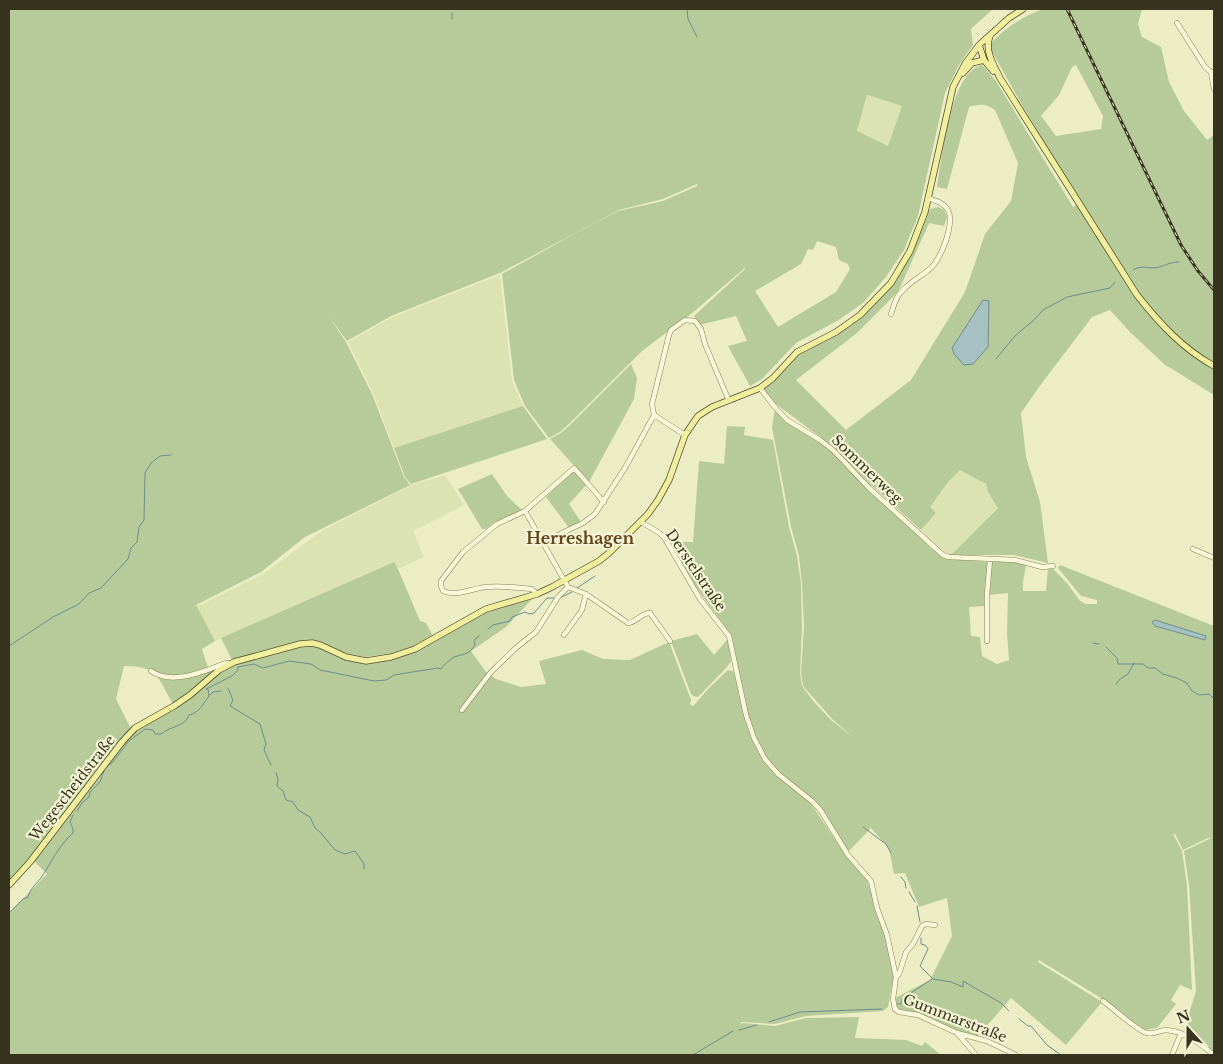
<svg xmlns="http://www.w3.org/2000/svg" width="1223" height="1064" font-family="'Libre Baskerville',serif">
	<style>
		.farmland { fill: #dbe3b2 }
		.green { fill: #b6cb99; fill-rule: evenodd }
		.water { fill: #a7c0c1; stroke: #6d8d8f }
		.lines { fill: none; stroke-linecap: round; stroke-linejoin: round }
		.stream { stroke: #6d8d8f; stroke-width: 1 }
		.minor-casing { stroke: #88815b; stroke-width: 5.5 }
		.major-casing { stroke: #564d2f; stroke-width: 7 }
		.minor { stroke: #f8f8d8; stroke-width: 4.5 }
		.major { stroke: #efef9e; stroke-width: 5.5 }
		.rail-casing { stroke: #38331f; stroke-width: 3 }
		.rail { stroke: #f4f5d4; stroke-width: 1; stroke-dasharray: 4; stroke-linecap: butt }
		.labels { text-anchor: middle; stroke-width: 4.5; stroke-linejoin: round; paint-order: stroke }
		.street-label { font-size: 14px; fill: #38331f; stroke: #f4f5d4 }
		.quarter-label { font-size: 16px; font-weight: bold; fill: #64431f; stroke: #f4f5d4 }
	</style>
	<rect width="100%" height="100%" fill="#ededc5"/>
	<!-- farmland -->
	<path class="farmland" d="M 867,95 L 902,106 L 888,146 L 857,132 Z
		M 500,275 L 512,381 L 523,406 L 394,448 L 373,393 L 348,342 L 392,317 Z
		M 960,469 L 986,484 L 988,492 L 998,507 L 951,555 L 941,553 L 921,530 L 936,513 L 929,507 L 948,482 Z
		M 445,475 L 464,505 L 413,531 L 424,557 L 398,569 L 393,562 L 215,641 L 196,607 L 263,574 L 323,530 L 411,485 Z"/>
	<!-- green -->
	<path class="green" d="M 9,9 L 993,9 L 971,29 L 973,45 L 959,65 L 945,93 L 918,216 L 904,250 L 886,277 L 863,303 L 837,321 L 796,343 L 762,379 L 750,386 L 728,346 L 747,341 L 736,316 L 699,325 L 694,316 L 744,270 L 746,267 L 691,314 L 642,351 L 570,423 L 560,432 L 549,438 L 525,406 L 514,380 L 502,274 L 576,233 L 618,211 L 663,201 L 697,186 L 697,184 L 663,199 L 619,210 L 500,273 L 391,316 L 347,341 L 328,315 L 346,342 L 372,394 L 404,477 L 410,485 L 305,537 L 261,572 L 196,605 L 215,641 L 202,649 L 209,671 L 217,669 L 173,704 C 157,677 159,666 124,666 L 116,699 L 132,731 L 41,847 L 9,881 ZM 867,95 L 902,106 L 888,146 L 857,131 ZM 817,241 L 836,247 L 839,260 L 848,264 L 850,269 L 836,292 L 778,327 L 755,291 L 801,264 L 808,249 L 813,250 Z
		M 1043,9 L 1142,9 L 1138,24 L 1142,37 L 1161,47 L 1169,82 L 1184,111 L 1207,140 L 1214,135 L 1214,395 L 1164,364 L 1130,332 L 1110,310 L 1092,317 L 1039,387 L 1021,413 L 1026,457 L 1040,502 L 1048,563 L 1014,555 L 951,555 L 998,508 L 988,492 L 986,484 L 960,470 L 948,482 L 930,507 L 936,513 L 921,530 L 869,483 L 831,445 L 776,404 L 764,389 C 777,378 788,365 800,354 C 812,344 827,341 840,332 C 888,301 911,261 930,209 L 938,207 L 944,210 L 947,217 L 944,226 L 929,223 L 898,292 L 857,333 L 796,380 L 846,430 L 911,380 L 965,292 L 985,234 L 1011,201 L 1018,163 L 995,110 C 985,103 980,104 969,107 L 947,189 L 937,187 C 942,159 950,72 982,65 L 996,81 L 1073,207 L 1080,201 L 1022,105 L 990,48 L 990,44 C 1006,27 1022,17 1043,9 ZM 1076,65 L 1103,116 L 1101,129 L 1056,136 L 1041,116 L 1059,95 L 1072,67 Z
		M 631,364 L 637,378 L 634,399 L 589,482 L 550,439 L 561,433 L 571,424 Z
		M 523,406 L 547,439 L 411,484 L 405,477 L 394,448 Z
		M 775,409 L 826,446 L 909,524 L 929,547 L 946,559 L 988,562 L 985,606 L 969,607 L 971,636 L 980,637 L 982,656 L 997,664 L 1009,660 L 1007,633 L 1008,593 L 989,595 L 992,562 L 1015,562 L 1026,565 L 1023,582 L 1023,591 L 1046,591 L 1048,568 L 1053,569 L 1067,583 L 1080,601 L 1086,604 L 1097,604 L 1097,600 L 1081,596 L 1058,568 L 1060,565 L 1214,626 L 1214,1054 L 1186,1032 L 1185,1026 L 1196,991 L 1189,885 L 1184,851 L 1209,839 L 1210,837 L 1183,850 L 1175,834 L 1173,834 L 1182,851 L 1187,886 L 1192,990 L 1180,985 L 1171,1000 L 1176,1004 L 1157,1028 L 1144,1030 L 1104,1000 L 1039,960 L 1038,962 L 1102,1002 L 1066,1045 L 1011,998 L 978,1036 L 954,1030 L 917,1013 L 900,1010 L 896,1005 L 895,998 L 930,980 L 952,936 L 947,898 L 919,907 L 905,873 L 894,874 L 889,848 L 871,828 L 848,852 L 814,801 L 777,770 L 766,757 L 756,738 L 748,715 L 731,635 L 685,572 L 670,542 L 693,542 L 699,461 L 724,464 L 727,426 L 745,427 L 744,435 L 773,440 L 789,527 L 797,556 L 801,583 L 802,627 L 800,673 L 802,686 L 814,702 L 832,721 L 853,737 L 833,720 L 803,686 L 801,673 L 804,626 L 802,584 L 799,556 L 791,527 L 772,427 Z
		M 574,471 L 587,484 L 569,504 L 581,522 L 569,528 L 546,497 Z
		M 492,474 L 507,496 L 523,511 L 495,522 L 486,529 L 482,529 L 458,489 Z
		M 394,562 L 398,569 L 420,621 L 426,623 L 433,636 L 414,646 L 392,653 L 365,657 L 348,654 L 312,640 L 232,660 L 221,638 Z
		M 534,597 L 506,627 L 471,651 L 486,672 L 496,679 L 521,687 L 546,684 L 539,661 L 582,650 L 603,659 L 630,660 L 669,642 L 691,700 L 690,704 L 693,706 L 709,688 L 728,670 L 733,671 L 737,681 L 744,715 L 751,738 L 764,762 L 778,777 L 810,802 L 844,853 L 866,877 L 885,935 L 894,975 L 888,1007 L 883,1011 L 806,1016 L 775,1024 L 742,1022 L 740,1025 L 743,1023 L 775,1026 L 806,1018 L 859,1017 L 855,1038 L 906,1040 L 922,1046 L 925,1042 L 941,1055 L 9,1055 L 9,913 L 47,874 L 33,860 L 133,732 L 232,665 L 241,662 L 306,645 L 324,649 L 365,663 L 417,650 L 434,642 L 487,612 Z
		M 697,634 L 714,655 L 728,639 L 731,661 L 727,667 L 698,697 L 693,696 L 691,694 L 671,641 Z"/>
	<!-- water -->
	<path class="water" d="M 983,300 L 989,301 L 988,347 L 973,364 L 964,365 L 954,354 L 952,348 Z
		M 1155,620 L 1206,636 L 1205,640 L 1155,626 L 1152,622 Z"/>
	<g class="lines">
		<!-- stream -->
		<path class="stream" d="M 687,9 L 688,19 L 697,37
			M 452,13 L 452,19
			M 1133,270 C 1141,265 1146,268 1154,268 C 1164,267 1168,262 1179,262
			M 996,359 L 1015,336 L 1034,320 L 1043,310 L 1067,297 L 1110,288 L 1115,282
			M 577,588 L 595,576
			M 562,597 L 572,592
			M 488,629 L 493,625 L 510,621 L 512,617 L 525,612 L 529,614 L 534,613 L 547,598 L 555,598
			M 1093,643 L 1099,644
			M 9,646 L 53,617 L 79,604 L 89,593 L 101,588 L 128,559 L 131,548 L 137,542 L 139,527 L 144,520 L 145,473 L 151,463 L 160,456 L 171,455
			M 1106,647 L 1117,658 L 1118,664 L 1143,664 L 1148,668 L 1155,668 L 1163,674 L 1177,678 L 1187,683 L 1192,691 L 1199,695 L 1209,694 L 1214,699
			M 1116,684 L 1120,679 L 1128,674 L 1134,663
			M 228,688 L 233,700 L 230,706 L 260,724 L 266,744 L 264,750 L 271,765
			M 210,695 L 213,692 L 221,691
			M 276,773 L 278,779 L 277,786 L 283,791 L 286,800 L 293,802 L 298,810 L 310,817 L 315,828 L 321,833 L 335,850 L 345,854 L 355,851 L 364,864 L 364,869
			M 77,811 L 82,803 L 89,797 L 90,792 L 100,782 L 105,768 L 112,763 L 129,741 L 145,729 L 153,730 L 155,734 L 161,734 C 170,726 185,727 189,715 C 199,713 203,704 209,696 L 208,689 L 206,689 L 232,676 L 238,670 L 238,667 L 254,664 L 263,668 L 289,661 L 311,664 L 320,670 L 374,681 L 386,680 L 394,675 L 406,673 L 438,668 L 441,669 C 444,665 449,660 454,657 C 463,654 469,655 475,645 L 474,640 L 479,636
			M 863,827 L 886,844 L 891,853
			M 901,877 L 905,882 L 906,888
			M 909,892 L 915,902
			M 917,906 L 920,922
			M 9,913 L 23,899 L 28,897 C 30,889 36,884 41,878 C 51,863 59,845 73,833 L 73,829 L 70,822 L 73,815
			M 921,938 L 921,944 L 925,945 L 928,949 L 920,966 L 933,979 L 951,982 L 963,987 L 963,981 L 1001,1003 L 1009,1011
			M 896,1004 L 901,1004 L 902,999 L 932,979
			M 1019,1019 L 1028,1026 L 1031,1026 L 1047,1045 L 1061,1055
			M 769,1022 L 800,1012 L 882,1009
			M 739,1030 L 757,1025
			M 9,1055 L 15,1055
			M 693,1055 L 733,1031"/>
		<!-- minor casing -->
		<g class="minor-casing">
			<path id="minor" d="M 1177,23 L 1205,67 L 1211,72 L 1214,72
				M 1211,72 L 1214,89
				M 891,314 C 894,305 896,296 903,290 C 911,281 922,276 931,268 C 941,258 955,224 948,210 C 944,203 936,201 928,198
				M 760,388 L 774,406 L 787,420 L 820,440 L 833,450 L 869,488 L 943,555 L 949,557 L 1015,560 L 1042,567 L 1053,566
				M 654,415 L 652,404 L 669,335 L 671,330 L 685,320 L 695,321 L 701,329 L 705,344 L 729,401
				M 525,511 L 568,587 L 586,594 L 628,623 C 637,622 641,613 650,613 L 670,641
				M 641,522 L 658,532 L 664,537 L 700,599 L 729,636 L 746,715 L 754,738 L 765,759 L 778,774 L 813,802 L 821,811 L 848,855 L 871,881 L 877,908 L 887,935 L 896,977 L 893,999 L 895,1009 L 899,1012 L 918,1015 L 957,1033 L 987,1041 L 1016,1055
				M 543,542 L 583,523 L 595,514 L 625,468 L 654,415 L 685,435
				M 1193,549 L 1214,558
				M 537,594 L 532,589 C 517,588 501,585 487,587 C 472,588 458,597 443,591 L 441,586 L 441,581 L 463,552 L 497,524 L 525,511 L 574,468 L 604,502
				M 564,635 L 582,610 L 586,594
				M 987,641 L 987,594 L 990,560
				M 151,671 C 172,686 205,671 226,663 L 230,664
				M 462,710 L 491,672 L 517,647 L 536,632 L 558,597 L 568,587
				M 896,977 L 899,974 L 906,952 L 913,944 L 922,926 L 926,924 L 935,925
				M 1103,1001 C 1113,1008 1137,1031 1147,1033 C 1154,1035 1160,1030 1166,1030 C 1185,1031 1200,1044 1214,1055
				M 957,1033 L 976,1055
				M 1172,1055 L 1181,1033"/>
		</g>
		<!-- major casing -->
		<g class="major-casing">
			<path id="major" d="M 990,36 C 984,51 994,65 1000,78 L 1137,295 C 1159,323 1183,349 1214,366
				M 979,45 L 984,60 L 993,71
				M 963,73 L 972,63 L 984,60
				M 9,885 L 30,862 L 122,742 L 135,728 L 174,706 L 190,695 L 219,670 L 234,662 L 300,644 L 312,643 L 320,645 L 346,657 L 366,661 L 391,657 L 415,649 L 486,609 L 537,594 L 552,587 L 599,561 L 609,553 L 648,514 L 658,500 L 669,480 L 685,435 L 698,416 L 712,407 L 760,388 L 773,378 L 797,352 L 836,332 L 860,315 L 891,283 L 910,251 L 925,212 L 953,87 L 965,64 L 979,45 L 1009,18 L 1023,9"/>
		</g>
		<!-- minor -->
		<use href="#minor" class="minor"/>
		<!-- major -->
		<use href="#major" class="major"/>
		<!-- rail casing -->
		<g class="rail-casing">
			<path id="rail" d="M 1067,9 L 1181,245 L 1198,271 L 1214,290"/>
		</g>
		<!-- rail -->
		<use href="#rail" class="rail"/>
	</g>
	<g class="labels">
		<!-- street labels -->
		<g class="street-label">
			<text transform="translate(867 469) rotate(44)" y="5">Sommerweg</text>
			<text transform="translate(696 570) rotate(56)" y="5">Derstelstraße</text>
			<text transform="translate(72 788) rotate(-52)" y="5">Wegescheidstraße</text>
			<text transform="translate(955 1018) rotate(21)" y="5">Gummarstraße</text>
		</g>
		<!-- quarter labels -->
		<g class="quarter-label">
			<text x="580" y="544">Herreshagen</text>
		</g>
	</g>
	<!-- border -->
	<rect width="1223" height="1064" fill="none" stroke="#38331f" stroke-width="20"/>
	<!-- north arrow -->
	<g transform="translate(1188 1029) rotate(339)" stroke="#f4f5d4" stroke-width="4" paint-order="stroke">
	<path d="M0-4L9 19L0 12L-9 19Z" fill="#38331f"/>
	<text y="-8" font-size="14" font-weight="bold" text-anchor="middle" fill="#38331f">N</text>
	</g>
</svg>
